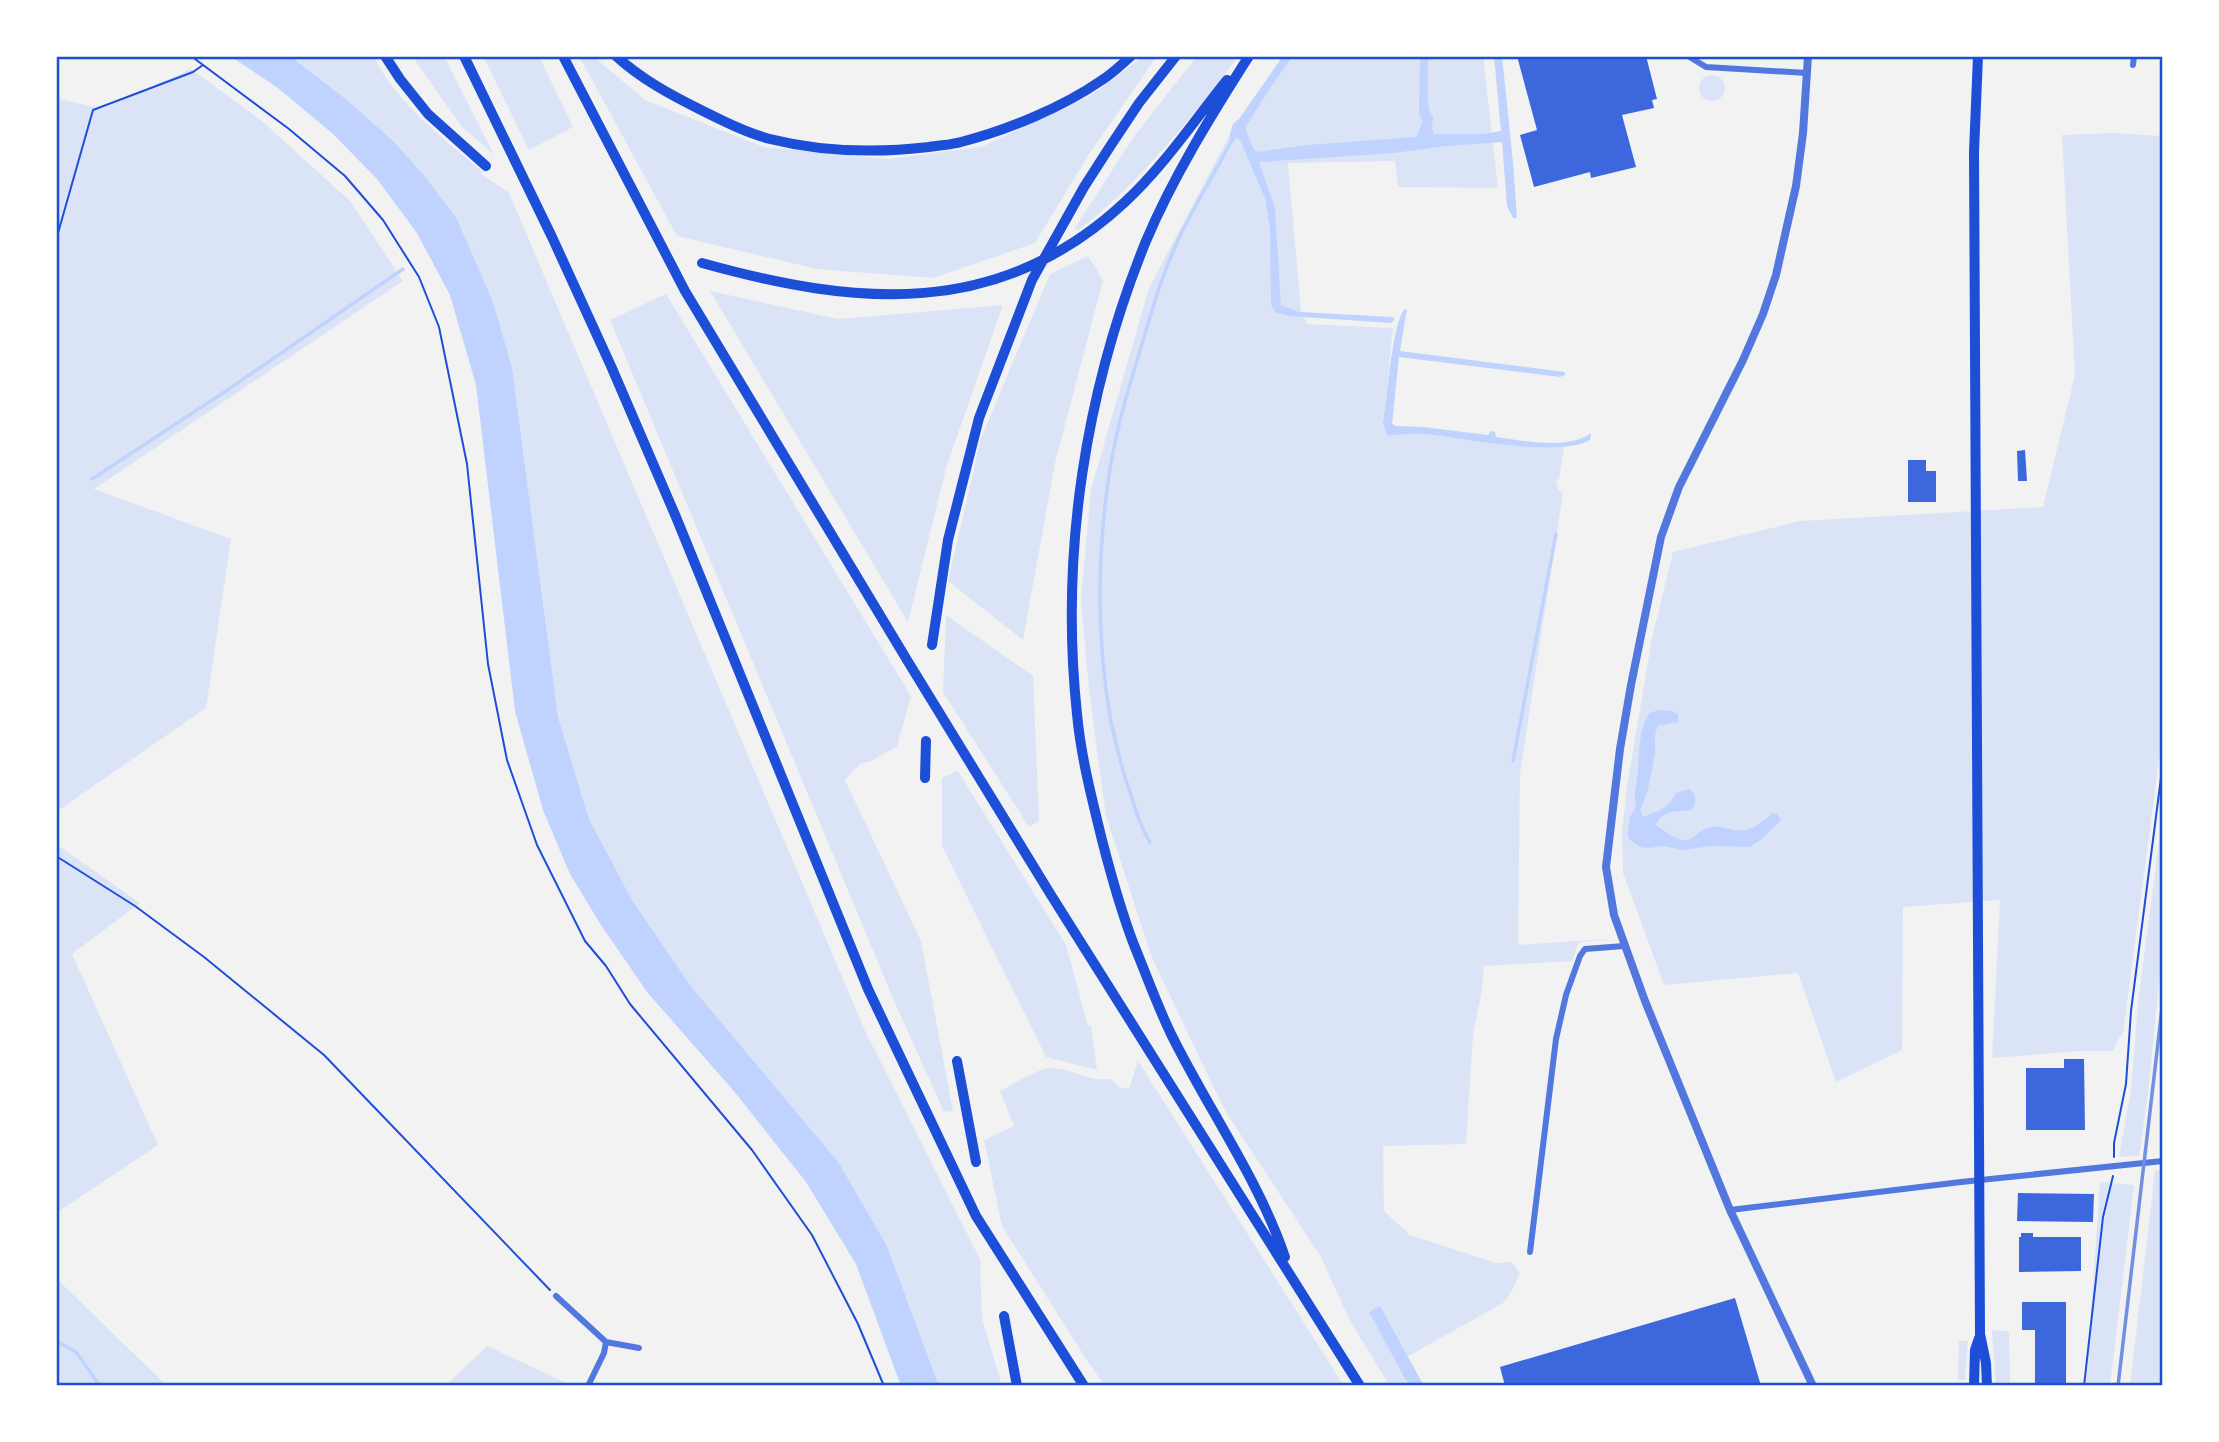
<svg xmlns="http://www.w3.org/2000/svg" width="2219" height="1442" font-family="'Noto Sans',sans-serif">
	<style>
		.green { fill: #dbe4f7 }
		.water { fill: #bfd3fe }
		.lines { fill: none; stroke-linecap: round; stroke-linejoin: round }
		.stream { stroke: #bfd3fe; stroke-width: 3.5 }
		.building { fill: #3d67dc }
		.path { stroke: #1d4ed8; stroke-width: 2 }
		.minor { stroke: #5277de; stroke-width: 6 }
		.tertiary { stroke: #5277de; stroke-width: 8 }
		.primary { stroke: #1d4ed8; stroke-width: 10 }
		.motorway { stroke: #1d4ed8; stroke-width: 10 }
		.rail { stroke: #7290e2; stroke-width: 3.5 }
		.neatline { fill: none; stroke: #1d4ed8; stroke-width: 2.5 }
	</style>
	<rect width="100%" height="100%" fill="#f2f2f2"/>
	<!-- green -->
	<path class="green" d="M 290,56 L 373,56 C 398,104 441,137 482,171 L 481,174 L 509,193 L 866,1033 L 980,1259 L 982,1318 L 1002,1386 L 939,1386 L 887,1246 L 839,1163 L 690,985 L 632,900 L 589,819 L 558,717 L 512,367 L 493,302 L 457,219 L 347,100 Z
		M 412,56 L 444,56 L 494,155 L 462,127 Z
		M 483,56 L 539,56 L 573,127 L 529,150 Z
		M 579,56 L 593,56 L 645,100 L 764,147 L 888,159 L 981,147 L 1090,96 L 1144,56 L 1157,56 L 1088,156 L 1035,243 L 933,278 L 817,269 L 677,236 Z
		M 1197,56 L 1239,56 C 1190,118 1142,181 1079,230 L 1074,229 L 1135,135 Z
		M 1283,56 L 1483,56 L 1498,188 L 1398,187 L 1395,161 L 1288,163 L 1301,311 L 1307,324 L 1393,328 L 1383,424 L 1385,431 L 1393,435 L 1409,432 L 1505,445 L 1564,447 L 1559,479 L 1557,478 L 1556,485 L 1558,486 L 1558,490 L 1563,492 L 1520,774 L 1518,945 L 1606,939 L 1606,940 L 1579,942 L 1572,961 L 1484,966 L 1481,995 L 1473,1034 L 1466,1144 L 1383,1146 L 1384,1211 L 1410,1235 L 1496,1263 L 1512,1262 L 1520,1273 L 1512,1291 L 1503,1303 L 1407,1357 L 1380,1307 L 1369,1312 L 1410,1386 L 1390,1386 L 1350,1321 L 1321,1257 L 1224,1109 L 1152,958 L 1106,816 L 1089,690 L 1081,599 L 1091,489 L 1149,288 L 1227,140 Z
		M 191,69 L 262,121 L 350,201 L 403,281 L 94,489 L 231,539 L 206,708 L 56,812 L 56,98 L 102,109 Z
		M1699 88a13 13 0 1 1 26 0a13 13 0 1 1-26 0Z
		M 2113,133 L 2162,136 L 2163,148 L 2163,729 L 2123,1034 L 2120,1036 L 2113,1051 L 2080,1051 L 1992,1058 L 2000,900 L 1903,907 L 1902,1050 L 1836,1082 L 1798,973 L 1664,985 L 1623,873 L 1622,831 L 1627,787 L 1652,638 L 1673,552 L 1800,521 L 2043,507 L 2075,375 L 2062,135 Z
		M 1088,256 L 1103,280 L 1055,463 L 1023,640 L 948,581 L 981,438 L 1050,274 Z
		M 710,291 L 838,319 L 1003,305 L 947,465 L 908,622 Z
		M 666,294 L 911,696 L 897,746 L 871,761 L 860,764 L 845,780 L 921,941 L 953,1111 L 944,1112 L 895,1003 L 610,320 Z
		M 946,615 L 1033,676 L 1039,821 L 1029,827 L 943,692 Z
		M 958,771 L 1066,945 L 1088,1026 L 1091,1026 L 1097,1070 L 1046,1057 L 942,846 L 942,778 Z
		M 2163,811 L 2163,943 L 2148,1094 L 2139,1156 L 2119,1157 L 2131,1089 L 2139,994 Z
		M 56,844 L 140,903 L 72,954 L 158,1145 L 56,1213 Z
		M 1138,1061 L 1344,1386 L 1105,1386 L 1086,1359 L 1002,1226 L 984,1140 L 1014,1126 L 1000,1091 C 1013,1085 1038,1068 1051,1068 C 1071,1068 1090,1082 1111,1079 L 1119,1087 L 1129,1089 Z
		M 2163,1170 L 2163,1374 L 2161,1386 L 2130,1386 L 2155,1171 Z
		M 2100,1182 L 2134,1185 L 2110,1386 L 2086,1386 Z
		M 56,1278 L 167,1386 L 56,1386 Z
		M 1992,1330 L 2006,1331 L 2009,1333 L 2010,1386 L 1996,1386 Z
		M 1959,1341 L 1968,1341 L 1965,1380 L 1958,1380 Z
		M 487,1346 L 573,1386 L 445,1386 Z"/>
	<!-- water -->
	<path class="water" d="M 230,56 L 290,56 L 347,100 L 395,143 L 426,178 L 457,219 L 493,302 L 512,367 L 558,717 L 589,819 L 632,900 L 690,985 L 839,1163 L 887,1246 L 939,1386 L 901,1386 L 856,1264 L 806,1182 L 733,1090 L 647,992 L 601,925 L 570,874 L 543,810 L 515,711 L 476,385 L 450,295 L 417,233 L 377,179 L 332,133 L 278,88 Z
		M 1283,56 L 1293,56 L 1270,88 L 1245,128 L 1254,150 L 1258,152 L 1307,145 L 1416,137 L 1423,121 L 1419,114 L 1420,56 L 1432,56 L 1428,61 L 1428,100 L 1429,110 L 1433,117 L 1432,128 L 1434,134 L 1483,134 L 1501,131 L 1494,56 L 1502,56 L 1513,162 L 1517,218 L 1513,218 L 1507,206 L 1502,142 L 1446,146 L 1394,153 L 1259,162 L 1275,208 L 1281,305 L 1299,312 L 1393,317 L 1394,320 L 1391,323 L 1289,316 L 1275,312 L 1271,304 L 1270,228 L 1265,198 L 1240,140 L 1236,138 L 1233,143 L 1229,138 L 1233,124 L 1239,119 Z
		M 1405,309 L 1407,310 L 1406,314 L 1400,351 L 1565,372 L 1565,375 L 1560,377 L 1399,357 L 1392,424 L 1396,426 L 1423,427 L 1488,435 L 1491,431 L 1495,432 L 1496,437 C 1524,441 1569,450 1591,433 L 1590,440 C 1558,458 1462,438 1424,434 C 1410,432 1398,436 1387,435 L 1383,424 C 1387,402 1392,321 1405,309 Z
		M 1659,710 L 1672,711 L 1678,714 L 1678,722 L 1658,726 C 1653,736 1656,744 1655,754 C 1651,773 1649,793 1640,810 L 1643,817 C 1657,812 1670,807 1676,793 L 1689,789 C 1697,794 1697,802 1691,810 C 1676,812 1663,809 1656,825 C 1664,830 1674,840 1685,840 C 1695,840 1698,830 1708,828 C 1716,825 1721,827 1729,829 C 1747,835 1760,824 1773,813 L 1777,814 L 1781,820 L 1762,839 L 1750,847 L 1712,846 L 1682,850 L 1664,846 L 1648,848 L 1640,847 L 1629,839 L 1628,834 L 1630,817 L 1636,807 C 1633,796 1636,790 1637,779 C 1640,756 1637,735 1649,713 Z
		M 1380,1306 L 1424,1386 L 1409,1386 L 1369,1312 Z"/>
	<g class="lines">
		<!-- stream -->
		<path class="stream" d="M 92,479 L 229,389 L 403,269
			M 1513,761 L 1556,534
			M 1150,842 C 1137,821 1135,805 1127,783 C 1120,763 1116,743 1111,722 C 1096,640 1097,551 1110,469 C 1117,425 1130,383 1143,341 C 1153,306 1164,269 1180,236 C 1196,203 1216,171 1233,138
			M 56,1341 L 76,1352 L 100,1386"/>
	</g>
	<!-- building -->
	<path class="building" d="M 1517,56 L 1646,56 L 1657,99 L 1652,100 L 1654,108 L 1622,115 L 1636,167 L 1591,178 L 1590,172 L 1534,187 L 1520,135 L 1537,130 Z
		M 2025,450 L 2027,481 L 2018,481 L 2017,451 Z
		M 1908,460 L 1926,460 L 1926,471 L 1936,471 L 1936,502 L 1908,502 Z
		M 2064,1059 L 2084,1059 L 2085,1130 L 2026,1130 L 2026,1068 L 2064,1068 Z
		M 2018,1193 L 2094,1194 L 2093,1222 L 2017,1221 Z
		M 2021,1233 L 2033,1233 L 2033,1237 L 2081,1237 L 2081,1271 L 2019,1272 L 2019,1237 L 2021,1237 Z
		M 1735,1298 L 1761,1386 L 1505,1386 L 1500,1367 Z
		M 2022,1302 L 2066,1302 L 2066,1386 L 2035,1386 L 2035,1330 L 2022,1330 Z"/>
	<g class="lines">
		<!-- path -->
		<path class="path" d="M 191,56 L 289,129 L 345,176 L 383,220 L 419,277 L 439,327 L 467,464 L 488,664 L 507,760 L 537,845 L 585,941 L 606,966 L 630,1004 L 752,1150 L 812,1235 L 858,1324 L 884,1386
			M 56,240 L 93,110 L 193,72 L 203,65
			M 56,856 L 135,906 L 204,957 L 324,1055 L 550,1290
			M 2114,1157 L 2114,1143 L 2126,1084 L 2131,1011 L 2163,762
			M 2084,1386 L 2103,1217 L 2113,1176"/>
		<!-- minor -->
		<path class="minor" d="M 1688,56 L 1706,67 L 1807,73
			M 2133,65 L 2134,56
			M 1730,1210 L 1961,1182 L 2163,1161
			M 1530,1252 L 1556,1039 L 1566,995 L 1580,956 L 1585,949 L 1624,946
			M 556,1296 L 606,1342 L 604,1353 L 588,1386
			M 606,1342 L 639,1348"/>
		<!-- tertiary -->
		<path class="tertiary" d="M 1808,56 L 1803,133 L 1796,186 L 1776,275 L 1763,314 L 1743,360 L 1679,487 L 1661,537 L 1631,685 L 1620,749 L 1606,867 L 1614,915 L 1645,1001 L 1730,1210 L 1813,1386"/>
		<!-- primary -->
		<path class="primary" d="M 1978,56 L 1974,152 L 1980,1334 L 1986,1363 L 1987,1386
			M 1974,1386 L 1975,1350 L 1979,1338"/>
		<!-- motorway -->
		<path class="motorway" d="M 385,56 L 400,79 L 428,114 L 486,166
			M 464,56 L 552,237 L 611,366 L 676,517 L 868,989 L 976,1216 L 1084,1386
			M 563,56 L 685,291 L 907,660 L 1051,895 L 1360,1386
			M 616,56 C 641,79 671,95 701,110 C 723,121 747,133 770,139 C 822,152 877,153 929,147 C 940,145 951,145 961,142 C 1008,130 1063,107 1102,80 C 1113,73 1122,64 1131,56
			M 1249,56 C 1212,114 1173,177 1146,241 C 1085,391 1060,554 1077,714 C 1081,757 1092,799 1102,840 C 1111,875 1121,911 1134,945 C 1146,974 1157,1005 1171,1034 C 1208,1109 1258,1178 1285,1257
			M 702,263 C 856,306 999,320 1125,202 C 1163,167 1194,121 1227,80
			M 932,645 L 948,540 L 979,418 L 1032,280 L 1084,187 L 1111,145 L 1139,103 L 1176,56
			M 925,778 L 926,741
			M 957,1061 L 976,1162
			M 1004,1316 L 1017,1386"/>
		<!-- rail -->
		<path class="rail" d="M 2118,1386 L 2163,1000"/>
	</g>
	<!-- border -->
	<rect width="2219" height="1442" fill="none" stroke="#ffffff" stroke-width="116"/>
	<rect x="58" y="58" width="2103" height="1326" class="neatline"/>
</svg>
